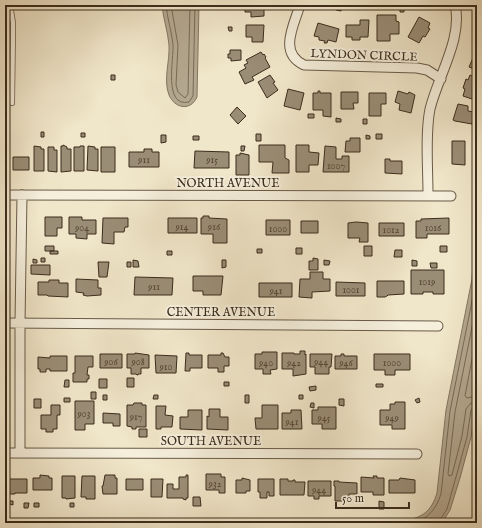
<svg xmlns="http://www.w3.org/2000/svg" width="482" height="528" font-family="'IM FELL English',serif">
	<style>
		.water { fill: #b3a78f; stroke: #837661 }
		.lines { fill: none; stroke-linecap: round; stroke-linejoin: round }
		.shore { stroke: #786a56; stroke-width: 1 }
		.building { fill: #9a8d76; stroke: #3c2c1d }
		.service-casing { stroke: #695a48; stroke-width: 6 }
		.minor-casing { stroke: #695a48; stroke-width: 11 }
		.service { stroke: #f5efdc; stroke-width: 4.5 }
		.minor { stroke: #f5efdc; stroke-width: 9 }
		.labels { text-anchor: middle; stroke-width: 4; stroke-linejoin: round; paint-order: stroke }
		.number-label { font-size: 10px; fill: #544433 }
		.street-label { font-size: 12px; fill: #3c2c1d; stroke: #f5efdc }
	</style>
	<rect width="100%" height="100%" fill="#f0e6c9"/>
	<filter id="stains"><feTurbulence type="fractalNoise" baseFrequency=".005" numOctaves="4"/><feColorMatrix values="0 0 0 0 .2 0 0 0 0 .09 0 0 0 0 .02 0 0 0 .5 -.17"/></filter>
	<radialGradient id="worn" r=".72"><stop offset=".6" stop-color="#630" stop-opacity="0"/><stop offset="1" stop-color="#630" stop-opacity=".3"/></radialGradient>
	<!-- water -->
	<path class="water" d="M 162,5 L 199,5 L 197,97 C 191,111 175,109 169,95 C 163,80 170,61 169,45 C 168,32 163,18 162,5 Z
		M 477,228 L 477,399 L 471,437 L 460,478 L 450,510 L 442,523 L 5,523 L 5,520 L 404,521 C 423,517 431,512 437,493 L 446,410 L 472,279 L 475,233 Z"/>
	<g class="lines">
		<!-- shore -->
		<path class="shore" d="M 166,5 C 167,18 172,32 173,45 C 174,58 163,108 189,102 L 193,96 L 195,5
			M 171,5 L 178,45 L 176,85 L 178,92 L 185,98 L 188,94 L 190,5
			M 477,302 L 455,412 L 448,474 L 449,476 L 452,475 L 462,436 L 466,409 L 471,403 L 477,402
			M 477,333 L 465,396 L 467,398 L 477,396
			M 414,523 C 429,518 436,509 441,494 L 450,411 L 471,306 L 477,268
			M 440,523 L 440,520 L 447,509 L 456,477 L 467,437 L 471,410 L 473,407 L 477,407"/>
	</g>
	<!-- building -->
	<path class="building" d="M 245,5 L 264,5 L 264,16 L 251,17 L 251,12 L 245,12 Z
		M 337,5 L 342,6 L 341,11 L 336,10 Z
		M 400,6 L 404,6 L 404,12 L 400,12 Z
		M 377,15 L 396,15 L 396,21 L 399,22 L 399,34 L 390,34 L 390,41 L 377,41 Z
		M 419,17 L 430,23 L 428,28 L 430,29 L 425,37 L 423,36 L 419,43 L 408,37 Z
		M 360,20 L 369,20 L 368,37 L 360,37 L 360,40 L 352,40 L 352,37 L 346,37 L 346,25 L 360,25 Z
		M 318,23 L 339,29 L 336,42 L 328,40 L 327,43 L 324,43 L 325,41 L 319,40 L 319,37 L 314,36 Z
		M 246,25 L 264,25 L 263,42 L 252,42 L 252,37 L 246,37 Z
		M 228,27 L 232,27 L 232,31 L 229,31 Z
		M 230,50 L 241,50 L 241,60 L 231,61 L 231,58 L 228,58 L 228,54 L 230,54 Z
		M 476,51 L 477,52 L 477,70 L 469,67 Z
		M 261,52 L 263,55 L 264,54 L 266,57 L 265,58 L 270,67 L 252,77 L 254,80 L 245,84 L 239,72 L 246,68 L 244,65 L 248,63 L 246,60 Z
		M 111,75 L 115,75 L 115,80 L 111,80 Z
		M 270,75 L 275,82 L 273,83 L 278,90 L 267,98 L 258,82 Z
		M 470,75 L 477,78 L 477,94 L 475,100 L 463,96 L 465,89 L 463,88 L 466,79 L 468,80 Z
		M 288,89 L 304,93 L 300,110 L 284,106 Z
		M 318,91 L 320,91 L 320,93 L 331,93 L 331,117 L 323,116 L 323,110 L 313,110 L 313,93 L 318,93 Z
		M 398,91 L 408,94 L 409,92 L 415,95 L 411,113 L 399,110 L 400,104 L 395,102 Z
		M 341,92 L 358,92 L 358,103 L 353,103 L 354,109 L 341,109 Z
		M 369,93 L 386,93 L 386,104 L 381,104 L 381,116 L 369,116 Z
		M 458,104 L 468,106 L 468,111 L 474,112 L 472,124 L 455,121 L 453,120 Z
		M 237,107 L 246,116 L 238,124 L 230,115 Z
		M 308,114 L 314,114 L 314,118 L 308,118 Z
		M 474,116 L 477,117 L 476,122 L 473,121 Z
		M 336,118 L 341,119 L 341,122 L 336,122 Z
		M 363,119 L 367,119 L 367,124 L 363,124 Z
		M 41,132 L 44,132 L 44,137 L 41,137 Z
		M 81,133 L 85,133 L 85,137 L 81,137 Z
		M 256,134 L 261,134 L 261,141 L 256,141 Z
		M 376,134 L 382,134 L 382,139 L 376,139 Z
		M 161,135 L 166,135 L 166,142 L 161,143 Z
		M 366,135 L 370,136 L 370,139 L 366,139 Z
		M 193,136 L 199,136 L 199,140 L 193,140 Z
		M 350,138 L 360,138 L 360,152 L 345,152 L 346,141 L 350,141 Z
		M 452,141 L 465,141 L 465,165 L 452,164 Z
		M 63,145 L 67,147 L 67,149 L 71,149 L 71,171 L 61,172 L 61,146 L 63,146 Z
		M 259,145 L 285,145 L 285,158 L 289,160 L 289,173 L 272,173 L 273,162 L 259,162 Z
		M 296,145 L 309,145 L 309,152 L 319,153 L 318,165 L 309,165 L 309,172 L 296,172 Z
		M 34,146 L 41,147 L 41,149 L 44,149 L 44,171 L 34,171 Z
		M 80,146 L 84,146 L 84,171 L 74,171 L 74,147 L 80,147 Z
		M 88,146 L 95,147 L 95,149 L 98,149 L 98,171 L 87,170 Z
		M 241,146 L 245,146 L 244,151 L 241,151 Z
		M 325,146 L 336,147 L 336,159 L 342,159 L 342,156 L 349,156 L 349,172 L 323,172 Z
		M 48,147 L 54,147 L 54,150 L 57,150 L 57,172 L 48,171 Z
		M 101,147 L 115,147 L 115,172 L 101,172 Z
		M 144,149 L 152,149 L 152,152 L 159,152 L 159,167 L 129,167 L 129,152 L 144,152 Z
		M 195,151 L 229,152 L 229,168 L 194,168 Z
		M 240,153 L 249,155 L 249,175 L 236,175 L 236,155 L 240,155 Z
		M 13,157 L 29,157 L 29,170 L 13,170 Z
		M 385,159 L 390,159 L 390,161 L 402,161 L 402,174 L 385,173 Z
		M 203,216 L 209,216 L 209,218 L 227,219 L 227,243 L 213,243 L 213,234 L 201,234 L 201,218 L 203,218 Z
		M 45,217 L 62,217 L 62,228 L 57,228 L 57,236 L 45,236 Z
		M 69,217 L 82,217 L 82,220 L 96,220 L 96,234 L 87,234 L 87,239 L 76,238 L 76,234 L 69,234 Z
		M 103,218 L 128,218 L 128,227 L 125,227 L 124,232 L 114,232 L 114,244 L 102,243 Z
		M 168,218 L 197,218 L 197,233 L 168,233 Z
		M 449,218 L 449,234 L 427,234 L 427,238 L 416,238 L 416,221 L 421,221 L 421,219 Z
		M 266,220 L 290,220 L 290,235 L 266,235 Z
		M 301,221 L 318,221 L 318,233 L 301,233 Z
		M 356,222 L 368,223 L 368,242 L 359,242 L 360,238 L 348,238 L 348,223 Z
		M 379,223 L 404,223 L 404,236 L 379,236 Z
		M 45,246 L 54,246 L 54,251 L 45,251 Z
		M 364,246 L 372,246 L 372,256 L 364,256 Z
		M 440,246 L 447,246 L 447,252 L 440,252 Z
		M 296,248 L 302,248 L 302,254 L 296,254 Z
		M 257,249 L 262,249 L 262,253 L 257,253 Z
		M 395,250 L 402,250 L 402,257 L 394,257 Z
		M 50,251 L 58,251 L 58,254 L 50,254 Z
		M 167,251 L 172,251 L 172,255 L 167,255 Z
		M 41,258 L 45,258 L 45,262 L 41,262 Z
		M 313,258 L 318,259 L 318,270 L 309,270 L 309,261 L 313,261 Z
		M 33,259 L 37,260 L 37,263 L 33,263 Z
		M 133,260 L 138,261 L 139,267 L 133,267 Z
		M 222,260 L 226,260 L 226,267 L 222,268 Z
		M 324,260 L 330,261 L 329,265 L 324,265 Z
		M 412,260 L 417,261 L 417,266 L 412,266 Z
		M 98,262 L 109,262 L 107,277 L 99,277 Z
		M 127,262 L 131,262 L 131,267 L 127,267 Z
		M 430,263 L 437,263 L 437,268 L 431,268 Z
		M 31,265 L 50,265 L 50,275 L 31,274 Z
		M 411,270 L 444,270 L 444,294 L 433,294 L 433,292 L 423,292 L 423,294 L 411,294 Z
		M 310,272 L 323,272 L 323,279 L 330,279 L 330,291 L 312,292 L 312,298 L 299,297 L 300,279 L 310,279 Z
		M 193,276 L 223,276 L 221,295 L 203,295 L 203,291 L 193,291 Z
		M 135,277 L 173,278 L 172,295 L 134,295 Z
		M 76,279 L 98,280 L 98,288 L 101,288 L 101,295 L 87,296 L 83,295 L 84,293 L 76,292 Z
		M 49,280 L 59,280 L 59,283 L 68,283 L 68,297 L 48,296 L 47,295 L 38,295 L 38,282 L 49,282 Z
		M 5,281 L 8,281 L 8,297 L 5,297 Z
		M 377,281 L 404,281 L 404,294 L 388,295 L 387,296 L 385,297 L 377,297 Z
		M 336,282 L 365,283 L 365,296 L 336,296 Z
		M 259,283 L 292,283 L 292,297 L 259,297 Z
		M 300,351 L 305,351 L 305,355 L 306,354 L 306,374 L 293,376 L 293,369 L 282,369 L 282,353 L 294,353 L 294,354 L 300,354 Z
		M 262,352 L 277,352 L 277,369 L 270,370 L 271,374 L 263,374 L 263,369 L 255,369 L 255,354 L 262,354 Z
		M 135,353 L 149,355 L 149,368 L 141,368 L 141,374 L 138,374 L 138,375 L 137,375 L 136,374 L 131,374 L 131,368 L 127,368 L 127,354 L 135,354 Z
		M 186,353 L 189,353 L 189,355 L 202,355 L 202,368 L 190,368 L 190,371 L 185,371 Z
		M 221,353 L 223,353 L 225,357 L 229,357 L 229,366 L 224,366 L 224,372 L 218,372 L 218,368 L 208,368 L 208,355 L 221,355 Z
		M 100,354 L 122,354 L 122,368 L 100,368 Z
		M 310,354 L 332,354 L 331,367 L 329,367 L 329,374 L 315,374 L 315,367 L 310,367 Z
		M 341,354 L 344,354 L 344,356 L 357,356 L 357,369 L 335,369 L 335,356 L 341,356 Z
		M 374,354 L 410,354 L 410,370 L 395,370 L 395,375 L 385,375 L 385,370 L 374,370 Z
		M 155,355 L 177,356 L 176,373 L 156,373 Z
		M 50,356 L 67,356 L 67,371 L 50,371 L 50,369 L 46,369 L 46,372 L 40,372 L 40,369 L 38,369 L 38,357 L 50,358 Z
		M 75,356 L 93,356 L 93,367 L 88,367 L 87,375 L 89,375 L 89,379 L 87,379 L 87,382 L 73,382 L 73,373 L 75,373 Z
		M 127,378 L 134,378 L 134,387 L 127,387 Z
		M 99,379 L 107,379 L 107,388 L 99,388 Z
		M 65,380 L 69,380 L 69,387 L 64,387 Z
		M 224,382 L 229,382 L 229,386 L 224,386 Z
		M 376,384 L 383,384 L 383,387 L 376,387 Z
		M 316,386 L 316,390 L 310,391 L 309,387 Z
		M 91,392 L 96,392 L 96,399 L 91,399 Z
		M 103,395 L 107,395 L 107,400 L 103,400 Z
		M 154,395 L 158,395 L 158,399 L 153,399 Z
		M 245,395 L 249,395 L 249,403 L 245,403 Z
		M 299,395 L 303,395 L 303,399 L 299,399 Z
		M 64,398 L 70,398 L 70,402 L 64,402 Z
		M 419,398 L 420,402 L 417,403 L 415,400 Z
		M 34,399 L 41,399 L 41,408 L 34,408 Z
		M 339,399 L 344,399 L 344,406 L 339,405 Z
		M 75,401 L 94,401 L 94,424 L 85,424 L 85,430 L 75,430 Z
		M 395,402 L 405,402 L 405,429 L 392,429 L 392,425 L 380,425 L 380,410 L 390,410 L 390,404 L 395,404 Z
		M 134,403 L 142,403 L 142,405 L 146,405 L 146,427 L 136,427 L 136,429 L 132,429 L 132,427 L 127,426 L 127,405 L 133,405 Z
		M 311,403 L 314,403 L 314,408 L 310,407 Z
		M 51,405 L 60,405 L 60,415 L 57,415 L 57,429 L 53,429 L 53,432 L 46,432 L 46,429 L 41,429 L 41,415 L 51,415 Z
		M 262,405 L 278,405 L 278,429 L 256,429 L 255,418 L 262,418 Z
		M 156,406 L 166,406 L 165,415 L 173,416 L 172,427 L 161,427 L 161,429 L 156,429 Z
		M 318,407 L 336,407 L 336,429 L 322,429 L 322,424 L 312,424 L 312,410 L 318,410 Z
		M 209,409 L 220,409 L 220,417 L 228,417 L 228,430 L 207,429 L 207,416 L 209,417 Z
		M 188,410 L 202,410 L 202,430 L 180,429 L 180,417 L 188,417 Z
		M 291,410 L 301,410 L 302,429 L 282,429 L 282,413 L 291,413 Z
		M 103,413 L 120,414 L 120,426 L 113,426 L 113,423 L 103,423 Z
		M 139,429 L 147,429 L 147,437 L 139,437 Z
		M 206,474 L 221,474 L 221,477 L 225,477 L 225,493 L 219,493 L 219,490 L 206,490 Z
		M 40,475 L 49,476 L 49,478 L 52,478 L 52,490 L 33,490 L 33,478 L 40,478 Z
		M 105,475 L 115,475 L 115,478 L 117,478 L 117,494 L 103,494 L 102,486 L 103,486 Z
		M 186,475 L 188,475 L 188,498 L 186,498 L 186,500 L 183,499 L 183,498 L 167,498 L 167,484 L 173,484 L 173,489 L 179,489 L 179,477 L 186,477 Z
		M 62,476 L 75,476 L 75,498 L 66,499 L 66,498 L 62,498 Z
		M 82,476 L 95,476 L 95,499 L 86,499 L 86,497 L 81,497 Z
		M 373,476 L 377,476 L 377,478 L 384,478 L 384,495 L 373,495 L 373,492 L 361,492 L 361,477 L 374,478 Z
		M 242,478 L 250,480 L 250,491 L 246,491 L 246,493 L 236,493 L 236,480 L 242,480 Z
		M 400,478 L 415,480 L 415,493 L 389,493 L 389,480 L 399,480 Z
		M 9,479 L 27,479 L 27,493 L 15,493 L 15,494 L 9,494 Z
		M 126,479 L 143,479 L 143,490 L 126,490 Z
		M 151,479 L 163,479 L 162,497 L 151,497 Z
		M 258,479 L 274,479 L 274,496 L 269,496 L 269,492 L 267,492 L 267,498 L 260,498 L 260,492 L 258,492 Z
		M 280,479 L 288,479 L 288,481 L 293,481 L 293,480 L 295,480 L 295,482 L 305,482 L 304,495 L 280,495 Z
		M 308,481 L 331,481 L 331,496 L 319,496 L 319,499 L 314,499 L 314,496 L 308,496 Z
		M 334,481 L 339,481 L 339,482 L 357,483 L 357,494 L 349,494 L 349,501 L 335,501 L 335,486 L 334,486 Z
		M 193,497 L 200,497 L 201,506 L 193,506 Z
		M 9,501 L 13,501 L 13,505 L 9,504 Z
		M 379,501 L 384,502 L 384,509 L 379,509 Z
		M 24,503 L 29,503 L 28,508 L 24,508 Z
		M 34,503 L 39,503 L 39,507 L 34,507 Z
		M 70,503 L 74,503 L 74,507 L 70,507 Z"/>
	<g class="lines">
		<!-- service casing -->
		<g class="service-casing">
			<path id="service" d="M 10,5 L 13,23 L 12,103"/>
		</g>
		<!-- minor casing -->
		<g class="minor-casing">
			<path id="minor" d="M 300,5 C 294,25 278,53 304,65 L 417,68 L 427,70 L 441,79
				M 5,195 L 451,196
				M 428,195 C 428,168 425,134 430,109 C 438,76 463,38 455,5
				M 5,323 L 438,326
				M 5,453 L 417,454
				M 20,453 L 20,323 L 22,195"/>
		</g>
		<!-- service -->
		<use href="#service" class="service"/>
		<!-- minor -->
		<use href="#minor" class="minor"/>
	</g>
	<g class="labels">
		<!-- number labels -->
		<g class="number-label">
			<text x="144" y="163">911</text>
			<text x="212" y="163">915</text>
			<text x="336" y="169">1007</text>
			<text x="182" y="230">914</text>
			<text x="214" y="230">916</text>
			<text x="82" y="231">904</text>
			<text x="433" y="231">1016</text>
			<text x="278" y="232">1000</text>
			<text x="391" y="233">1012</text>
			<text x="427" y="285">1019</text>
			<text x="154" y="290">911</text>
			<text x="351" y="293">1001</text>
			<text x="276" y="294">941</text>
			<text x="111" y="365">906</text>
			<text x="138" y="365">908</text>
			<text x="321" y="365">944</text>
			<text x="266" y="366">940</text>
			<text x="294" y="366">942</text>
			<text x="346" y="366">946</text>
			<text x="392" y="366">1000</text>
			<text x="166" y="370">910</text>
			<text x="84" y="417">903</text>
			<text x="136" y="420">917</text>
			<text x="324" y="421">945</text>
			<text x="392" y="421">949</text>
			<text x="292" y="425">941</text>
			<text x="215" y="487">932</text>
			<text x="319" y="493">944</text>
		</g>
		<!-- street labels -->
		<g class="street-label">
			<text transform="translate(364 55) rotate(2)" y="4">LYNDON CIRCLE</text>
			<text x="228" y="187">NORTH AVENUE</text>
			<text x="221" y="316">CENTER AVENUE</text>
			<text x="211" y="445">SOUTH AVENUE</text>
		</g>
	</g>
	<!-- margin -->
	<rect width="482" height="528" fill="none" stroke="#f0e6c9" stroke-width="20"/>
	<rect x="6" y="6" width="470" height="516" fill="none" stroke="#3c2c1d" stroke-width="2"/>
	<rect x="10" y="10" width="462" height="508" fill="none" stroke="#3c2c1d"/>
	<!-- scale -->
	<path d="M336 502v6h73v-6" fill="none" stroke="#3c2c1d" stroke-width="2"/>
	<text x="342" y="502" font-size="12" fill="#3c2c1d" stroke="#f5efdc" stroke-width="3" paint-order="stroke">50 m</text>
	<rect width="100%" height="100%" filter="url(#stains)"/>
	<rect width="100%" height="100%" fill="url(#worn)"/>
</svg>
